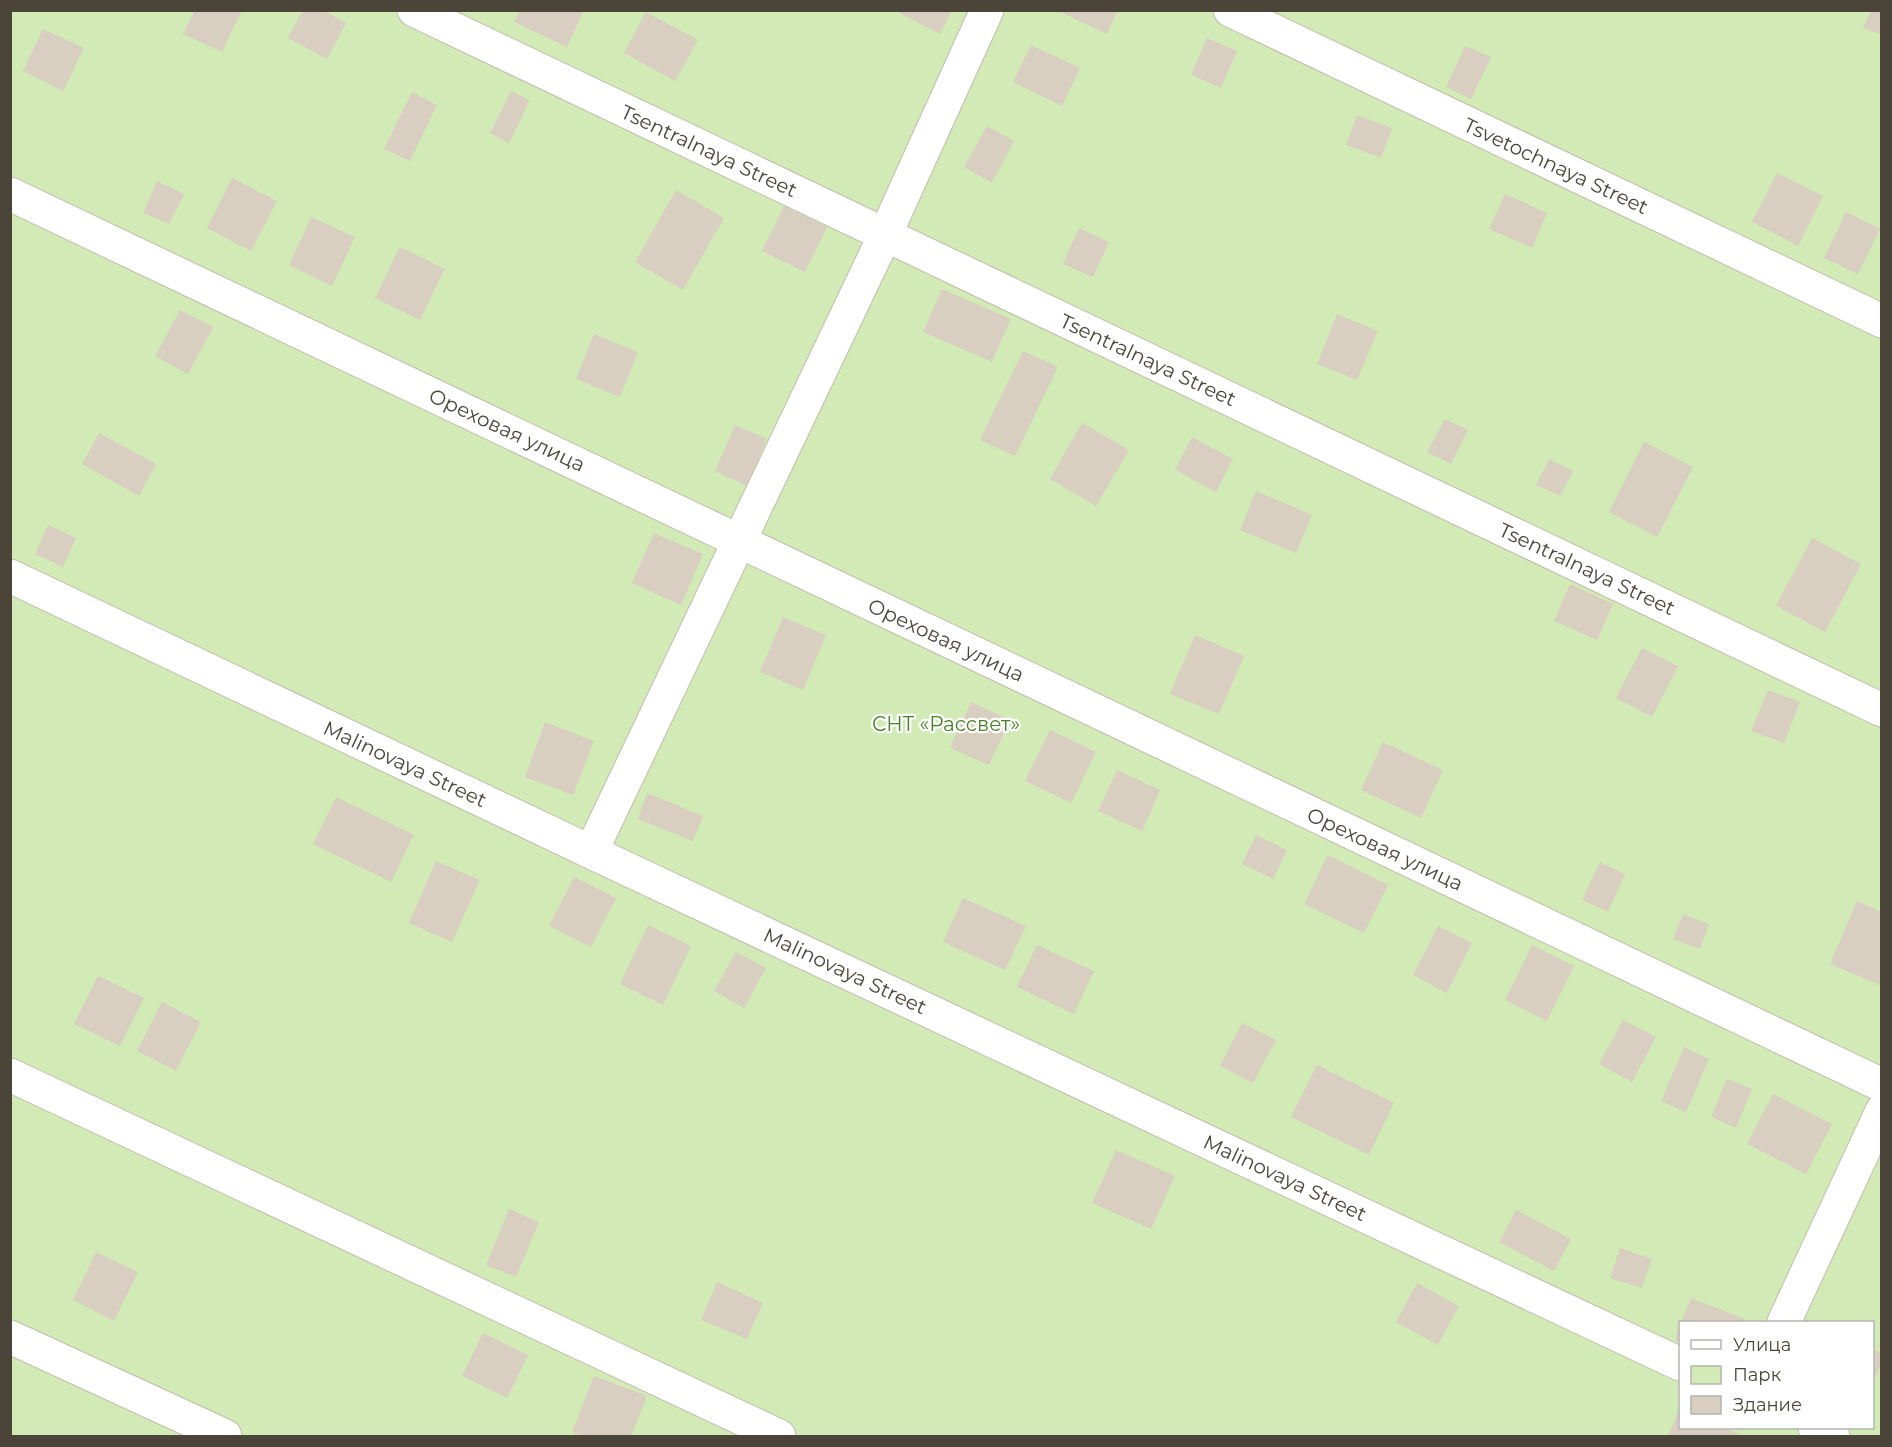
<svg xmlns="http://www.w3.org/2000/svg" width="1892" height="1447" font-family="Montserrat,sans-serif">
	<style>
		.green { fill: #d2eab5; fill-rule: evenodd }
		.building { fill: #d8cfc1 }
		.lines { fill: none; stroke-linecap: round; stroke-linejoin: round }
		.minor-casing { stroke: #c2bbae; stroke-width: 35 }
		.minor { stroke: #fff; stroke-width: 33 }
		.labels { text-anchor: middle; stroke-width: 4.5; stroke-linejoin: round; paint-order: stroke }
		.street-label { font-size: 20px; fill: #4b4439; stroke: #fff }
		.park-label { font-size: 20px; fill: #4a7f2a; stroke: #fff }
	</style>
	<rect width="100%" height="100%" fill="#f6f3ec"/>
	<!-- green -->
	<path class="green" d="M 10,11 L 1881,11 L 1881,1436 L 11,1436 ZM 1680,1322 L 1872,1322 L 1872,1428 L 1680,1428 Z"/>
	<!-- building -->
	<path class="building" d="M 195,10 L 242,10 L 222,52 L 183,34 Z
		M 303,10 L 323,10 L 346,23 L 327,59 L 288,38 Z
		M 520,10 L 584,10 L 567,47 L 514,22 Z
		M 894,10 L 952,10 L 940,34 Z
		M 1056,10 L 1118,10 L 1107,34 Z
		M 1871,10 L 1882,10 L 1882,35 L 1863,28 Z
		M 646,12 L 698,40 L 675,81 L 624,53 Z
		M 43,29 L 84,48 L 63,91 L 23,71 Z
		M 1207,38 L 1237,51 L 1221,88 L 1191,75 Z
		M 1031,45 L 1080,68 L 1062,106 L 1013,82 Z
		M 1465,46 L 1491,57 L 1471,99 L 1446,87 Z
		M 511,91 L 530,100 L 509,143 L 490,133 Z
		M 412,92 L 437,105 L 410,161 L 384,149 Z
		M 1357,115 L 1392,128 L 1381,158 L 1346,145 Z
		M 987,126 L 1014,141 L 992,183 L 964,167 Z
		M 1777,173 L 1823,196 L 1798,246 L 1752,222 Z
		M 232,178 L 277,201 L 251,251 L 207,228 Z
		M 157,181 L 184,194 L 169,224 L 143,213 Z
		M 676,190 L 724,218 L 683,290 L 635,262 Z
		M 1505,194 L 1547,213 L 1532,248 L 1489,229 Z
		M 784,206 L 827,227 L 805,272 L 762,251 Z
		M 1846,212 L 1880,229 L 1858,274 L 1824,258 Z
		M 311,217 L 355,237 L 332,286 L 289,265 Z
		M 1079,228 L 1109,242 L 1093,277 L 1063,264 Z
		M 400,247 L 445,269 L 420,320 L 375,298 Z
		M 942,289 L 1011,319 L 992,362 L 923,332 Z
		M 180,310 L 213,327 L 188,374 L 155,356 Z
		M 1337,314 L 1378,331 L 1357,380 L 1317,364 Z
		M 594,334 L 638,352 L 620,397 L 576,379 Z
		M 1023,351 L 1058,367 L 1015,456 L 980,440 Z
		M 1445,419 L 1468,430 L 1451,464 L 1427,452 Z
		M 1082,423 L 1129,450 L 1096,506 L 1050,479 Z
		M 735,425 L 767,439 L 747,486 L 715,471 Z
		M 99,433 L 156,464 L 139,496 L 82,464 Z
		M 1192,437 L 1233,459 L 1216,492 L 1175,470 Z
		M 1644,442 L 1693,467 L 1657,537 L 1609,512 Z
		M 1549,459 L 1573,471 L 1560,496 L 1536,485 Z
		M 1256,491 L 1312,515 L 1296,553 L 1240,530 Z
		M 48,525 L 76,538 L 63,567 L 35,554 Z
		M 654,533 L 703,554 L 681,605 L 632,583 Z
		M 1812,538 L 1861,564 L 1825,632 L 1776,606 Z
		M 1570,584 L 1613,604 L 1597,640 L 1554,621 Z
		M 783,617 L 826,635 L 803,690 L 760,672 Z
		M 1195,635 L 1244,656 L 1219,714 L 1170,694 Z
		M 1642,648 L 1678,666 L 1652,717 L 1616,698 Z
		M 1768,690 L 1800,702 L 1784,743 L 1751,731 Z
		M 971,702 L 1010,720 L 989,765 L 950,748 Z
		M 545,722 L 594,741 L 573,795 L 525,777 Z
		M 1050,730 L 1096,752 L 1071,803 L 1025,781 Z
		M 1383,742 L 1443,770 L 1421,818 L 1361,790 Z
		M 1117,770 L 1160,790 L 1142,831 L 1098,811 Z
		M 647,793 L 703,816 L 693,841 L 638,819 Z
		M 336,797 L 414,835 L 391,882 L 313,844 Z
		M 1256,835 L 1287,850 L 1273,879 L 1242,864 Z
		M 1328,855 L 1388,885 L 1364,933 L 1304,904 Z
		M 436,861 L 480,880 L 452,942 L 409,923 Z
		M 1600,862 L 1625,874 L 1608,912 L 1582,900 Z
		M 574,877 L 616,898 L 591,947 L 549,926 Z
		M 963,898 L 1026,926 L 1005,970 L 943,942 Z
		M 1857,901 L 1882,912 L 1882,986 L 1830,964 Z
		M 1683,914 L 1709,924 L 1700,949 L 1673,939 Z
		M 648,925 L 691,946 L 663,1005 L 620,984 Z
		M 1438,926 L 1472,943 L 1447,993 L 1413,975 Z
		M 1037,945 L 1094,971 L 1074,1014 L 1017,987 Z
		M 1532,945 L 1574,966 L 1547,1021 L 1505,1000 Z
		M 736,952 L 766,968 L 744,1008 L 714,991 Z
		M 98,976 L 144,998 L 120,1046 L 74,1024 Z
		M 162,1002 L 201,1022 L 176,1071 L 137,1051 Z
		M 1623,1020 L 1656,1037 L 1632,1082 L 1599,1064 Z
		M 1242,1023 L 1276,1040 L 1253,1083 L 1220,1066 Z
		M 1684,1047 L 1709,1059 L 1686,1112 L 1661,1101 Z
		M 1317,1065 L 1394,1103 L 1369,1155 L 1291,1117 Z
		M 1727,1079 L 1752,1089 L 1736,1128 L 1711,1117 Z
		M 1773,1094 L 1832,1124 L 1806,1174 L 1747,1144 Z
		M 1116,1150 L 1175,1176 L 1151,1229 L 1092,1203 Z
		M 509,1209 L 539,1222 L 516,1277 L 486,1265 Z
		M 1516,1210 L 1571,1239 L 1554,1271 L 1499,1242 Z
		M 1620,1248 L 1652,1259 L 1642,1288 L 1610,1278 Z
		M 96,1252 L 138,1272 L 114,1321 L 73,1300 Z
		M 717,1282 L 763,1303 L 747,1339 L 701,1320 Z
		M 1417,1283 L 1459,1306 L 1438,1345 L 1396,1322 Z
		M 1691,1298 L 1745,1319 L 1744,1322 L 1681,1322 Z
		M 1680,1325 L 1680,1342 L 1675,1340 Z
		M 483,1333 L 528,1355 L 507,1398 L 462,1376 Z
		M 1872,1349 L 1882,1354 L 1882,1363 L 1872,1382 Z
		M 594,1376 L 647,1396 L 631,1436 L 583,1436 L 572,1432 Z
		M 1680,1407 L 1680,1428 L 1725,1428 L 1742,1435 L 1741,1436 L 1668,1436 Z"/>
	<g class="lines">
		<!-- minor casing -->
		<g class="minor-casing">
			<path id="minor" d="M 414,10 L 1882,710
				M 1230,10 L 1882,321
				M 10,194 L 1882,1085
				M 10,576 L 591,852 L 1680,1364
				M 591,852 L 885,235 L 987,10
				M 10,1075 L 779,1436
				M 1784,1322 L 1882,1111
				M 10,1337 L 225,1436
				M 1815,1428 L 1833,1436"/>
		</g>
		<!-- minor -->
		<use href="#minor" class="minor"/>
	</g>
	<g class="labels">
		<!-- street labels -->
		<g class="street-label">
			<text transform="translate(709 151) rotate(25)" y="7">Tsentralnaya Street</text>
			<text transform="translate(1556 166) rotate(25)" y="7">Tsvetochnaya Street</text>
			<text transform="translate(1148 360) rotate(25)" y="7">Tsentralnaya Street</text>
			<text transform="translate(507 430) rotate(25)" y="7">Ореховая улица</text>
			<text transform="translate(1587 569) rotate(25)" y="7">Tsentralnaya Street</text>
			<text transform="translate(946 640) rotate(25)" y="7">Ореховая улица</text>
			<text transform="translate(405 764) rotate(25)" y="7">Malinovaya Street</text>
			<text transform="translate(1385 849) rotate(25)" y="7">Ореховая улица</text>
			<text transform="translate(845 971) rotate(25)" y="7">Malinovaya Street</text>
			<text transform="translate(1285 1178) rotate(25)" y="7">Malinovaya Street</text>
		</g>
		<!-- park labels -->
		<g class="park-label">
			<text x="946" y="731">СНТ «Рассвет»</text>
		</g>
	</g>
	<!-- border -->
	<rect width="1892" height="1447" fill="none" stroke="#4b4439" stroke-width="24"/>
	<!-- legend -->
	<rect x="1679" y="1321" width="195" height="108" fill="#ffffff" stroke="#b7b4b0" stroke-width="1.5"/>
	<rect x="1691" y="1340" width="30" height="9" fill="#ffffff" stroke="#b7b4b0" stroke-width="1.5"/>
	<text x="1733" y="1351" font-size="18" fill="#4b4439">Улица</text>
	<rect x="1691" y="1366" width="30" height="18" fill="#d2eab5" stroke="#b7b4b0" stroke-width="1.5"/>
	<text x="1733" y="1381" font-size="18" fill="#4b4439">Парк</text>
	<rect x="1691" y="1396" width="30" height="18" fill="#d8cfc1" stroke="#b7b4b0" stroke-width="1.5"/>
	<text x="1733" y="1411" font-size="18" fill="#4b4439">Здание</text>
</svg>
